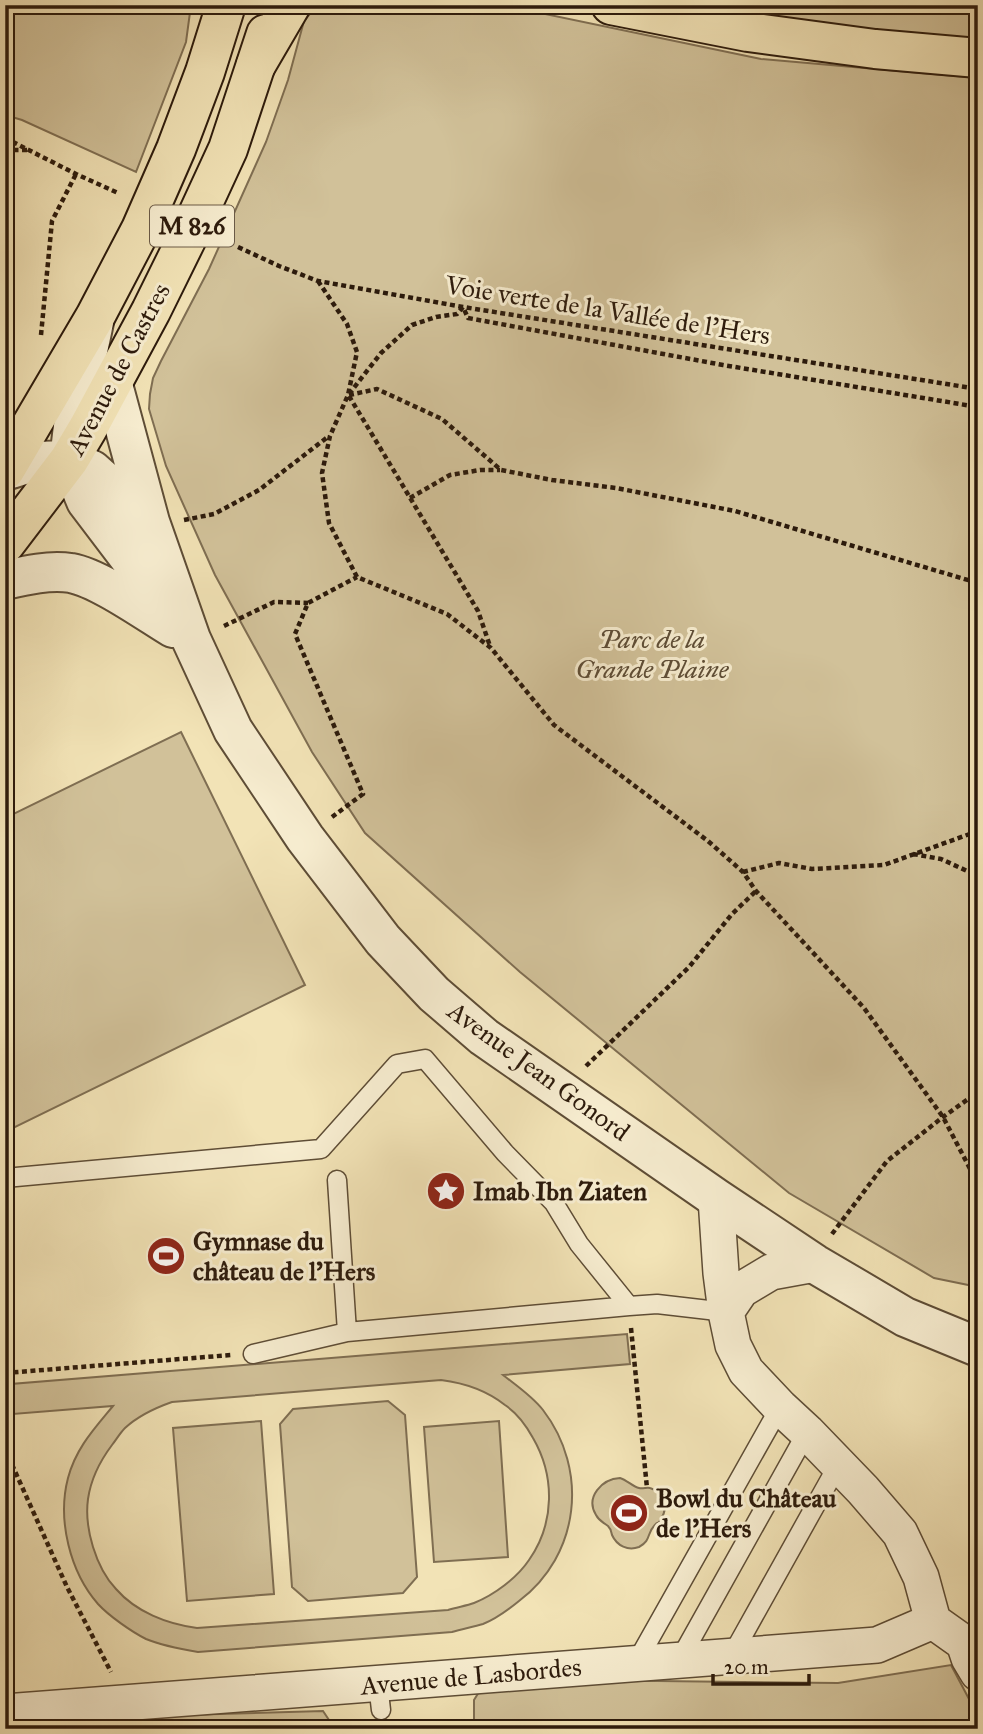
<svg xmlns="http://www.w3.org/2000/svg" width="983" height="1734" font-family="'IM FELL Great Primer',serif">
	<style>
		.green { fill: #d1c199; stroke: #7f6e52; stroke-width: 2; fill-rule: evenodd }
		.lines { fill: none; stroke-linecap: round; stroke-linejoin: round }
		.service-casing { stroke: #5e4d36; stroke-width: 21 }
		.minor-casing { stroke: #5e4d36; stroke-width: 38 }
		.tertiary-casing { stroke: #5e4d36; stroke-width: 42 }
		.primary-casing { stroke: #2d1b0c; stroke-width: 42 }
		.motorway-casing { stroke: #2d1b0c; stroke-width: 42 }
		.path { stroke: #2d1b0c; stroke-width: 4.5; stroke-dasharray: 5 3.5; stroke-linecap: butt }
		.service { stroke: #f7edd0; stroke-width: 18 }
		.minor { stroke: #f7edd0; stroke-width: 35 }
		.tertiary { stroke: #f7edd0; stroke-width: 38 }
		.primary { stroke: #f2e3b6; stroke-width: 38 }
		.motorway { stroke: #f2e3b6; stroke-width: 38 }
		.labels { text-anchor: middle; stroke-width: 6; stroke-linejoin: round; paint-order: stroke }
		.shield { fill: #f7edd0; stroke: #6a5a47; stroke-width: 2 }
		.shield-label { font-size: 24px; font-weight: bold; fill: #2d1b0c }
		.street-label { font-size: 26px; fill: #2d1b0c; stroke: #f7edd0 }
		.park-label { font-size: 26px; font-style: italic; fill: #5e4d36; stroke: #f7edd0 }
		.poi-label { font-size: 26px; font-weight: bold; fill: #2d1b0c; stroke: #f7edd0; text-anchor: start }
	</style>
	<rect width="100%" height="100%" fill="#f2e3b6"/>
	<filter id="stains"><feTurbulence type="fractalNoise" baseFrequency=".00286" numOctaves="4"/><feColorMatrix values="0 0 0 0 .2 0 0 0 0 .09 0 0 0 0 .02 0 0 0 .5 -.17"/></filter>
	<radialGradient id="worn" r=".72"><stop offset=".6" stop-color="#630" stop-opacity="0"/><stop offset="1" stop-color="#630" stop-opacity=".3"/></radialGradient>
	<!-- green -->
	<path class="green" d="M 5,5 L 191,5 L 186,42 L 136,172 L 22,120 L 5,115 Z
		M 317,5 L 502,5 L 761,59 L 978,78 L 978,1287 L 934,1278 L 789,1193 L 520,972 L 365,833 L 312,752 L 215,575 L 166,466 L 149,409 L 150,394 L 153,378 L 161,361 L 209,269 L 266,142 L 288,80 L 304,21 Z
		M 703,5 L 978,5 L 978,42 L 772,21 Z
		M 181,732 L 305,985 L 5,1132 L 5,818 Z
		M 627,1334 L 630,1364 L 503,1375 C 517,1386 532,1396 543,1410 C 589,1470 580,1555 519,1601 C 508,1610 496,1619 483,1624 C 473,1627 462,1629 452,1632 L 198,1652 C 180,1649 163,1646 146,1639 C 132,1632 109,1616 98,1604 C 70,1572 57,1520 68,1478 C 76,1448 94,1429 113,1406 L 13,1414 L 11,1384 ZM 441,1380 C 465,1383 486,1390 505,1405 C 517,1413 526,1425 533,1438 C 555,1476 555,1523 529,1560 C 517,1578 494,1595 474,1603 C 466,1606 457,1607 448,1610 L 197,1628 C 167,1624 136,1612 116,1589 C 96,1568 84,1528 88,1499 C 91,1478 100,1461 112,1445 C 116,1440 120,1433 125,1428 C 138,1416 155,1408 172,1402 Z
		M 388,1401 L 405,1415 L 417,1577 L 403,1593 L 308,1601 L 292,1587 L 280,1424 L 293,1409 Z
		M 261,1421 L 274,1594 L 187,1601 L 173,1428 Z
		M 499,1421 L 508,1557 L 434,1562 L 424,1427 Z
		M 620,1478 C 627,1480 633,1487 639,1488 C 643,1489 647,1487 650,1488 C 663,1492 669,1507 661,1519 C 656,1527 660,1519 654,1526 C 647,1533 651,1541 639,1547 C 628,1551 617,1546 612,1535 C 611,1531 611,1529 608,1526 C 603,1522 599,1521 596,1515 C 585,1497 602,1479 620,1478 Z
		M 951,1665 L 978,1716 L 978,1729 L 475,1729 L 474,1727 L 474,1700 L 487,1679 L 838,1683 Z
		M 323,1711 L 335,1729 L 131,1729 L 147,1716 Z"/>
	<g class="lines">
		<!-- service casing -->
		<g class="service-casing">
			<path id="service" d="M 5,1178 L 321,1149 L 397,1064 L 425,1059 L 505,1153 L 554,1203 L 579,1244 L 629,1306
				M 337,1180 L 347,1332
				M 253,1354 L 347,1332 L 629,1306 L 657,1304 L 726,1312
				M 732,1655 L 838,1465
				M 680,1659 L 807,1432
				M 636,1663 L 780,1407
				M 378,1684 L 381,1710"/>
		</g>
		<!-- minor casing -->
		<g class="minor-casing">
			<path id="minor" d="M 716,1198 L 721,1273 L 726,1312 L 733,1345 L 746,1371 L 780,1407 L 807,1432 L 863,1490 L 900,1533 L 921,1577 L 933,1621 L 964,1643 L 969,1658 L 978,1673
				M 726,1312 L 741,1290 L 771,1272 L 815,1264
				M 5,1712 L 877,1645 L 933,1621"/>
		</g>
		<!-- tertiary casing -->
		<g class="tertiary-casing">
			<path id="tertiary" d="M 94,322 L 74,418 L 69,460 L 86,501 L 171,613
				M 112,381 L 150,522 L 191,639 L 233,730 L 305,838 L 383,940 L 434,994 L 484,1037 L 716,1198 L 815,1264 L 905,1317 L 978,1347
				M 5,471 L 36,461 L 69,460 L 92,470 L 150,522
				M 5,580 C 27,575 49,570 71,573 C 99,578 148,613 173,628"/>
		</g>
		<!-- primary casing -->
		<g class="primary-casing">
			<path id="primary" d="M 5,470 L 95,317 L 141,229 L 176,149 L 205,72 L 226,5
				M 5,544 L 69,460 L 88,428 L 151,311 L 186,240 L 228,149 L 266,34"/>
		</g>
		<!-- motorway casing -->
		<g class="motorway-casing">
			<path id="motorway" d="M 611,5 L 748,32 L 875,49 L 978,58
				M 256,65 L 291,5"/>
		</g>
		<!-- path -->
		<path class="path" d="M 5,138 L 76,174 L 118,193
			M 5,150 L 27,150
			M 238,247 L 279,266 L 318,281 L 463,307 L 978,389
			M 318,281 L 347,324 L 357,352 L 348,395 L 330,436 L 322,473 L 329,523 L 357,577 L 447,614 L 491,648 L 554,725 L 708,841 L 743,872 L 756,891 L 864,1008 L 943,1117 L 978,1184
			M 41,335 L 52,221 L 76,174
			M 349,394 L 381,353 L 412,325 L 436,317 L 457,314 L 463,307 L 468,318 L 723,365 L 978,407
			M 349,395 L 377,389 L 442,419 L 501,470 L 552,480 L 616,488 L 735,511 L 978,583
			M 349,396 L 478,611 L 490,646
			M 410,498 L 450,475 L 480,470 L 500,470
			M 184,520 L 214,514 L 259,490 L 329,436
			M 224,626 L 274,602 L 308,603
			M 332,817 L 363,794 L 295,634 L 308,603 L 357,577
			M 913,854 L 941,859 L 978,876
			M 743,872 L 779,863 L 812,869 L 884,865 L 978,831
			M 586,1066 L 689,967 L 732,914 L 756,891
			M 832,1234 L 887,1161 L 943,1117 L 978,1092
			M 631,1328 L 647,1488
			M 5,1373 L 231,1355
			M 5,1449 L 67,1587 L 111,1672"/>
		<!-- service -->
		<use href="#service" class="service"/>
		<!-- minor -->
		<use href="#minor" class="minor"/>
		<!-- tertiary -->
		<use href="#tertiary" class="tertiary"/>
		<!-- primary -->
		<use href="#primary" class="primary"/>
		<!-- motorway -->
		<use href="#motorway" class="motorway"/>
	</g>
	<!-- icons -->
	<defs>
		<g id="sight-disc" transform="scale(2.0125)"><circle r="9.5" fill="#8f2418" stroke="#f7edd0"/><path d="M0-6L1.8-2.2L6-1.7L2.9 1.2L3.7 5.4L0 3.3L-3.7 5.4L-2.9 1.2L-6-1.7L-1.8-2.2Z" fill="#fff"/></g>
		<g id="stadium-disc" transform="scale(2.0125)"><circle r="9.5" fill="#8f2418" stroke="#f7edd0"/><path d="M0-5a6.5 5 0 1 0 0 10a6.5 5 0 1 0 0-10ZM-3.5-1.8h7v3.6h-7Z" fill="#fff"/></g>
	</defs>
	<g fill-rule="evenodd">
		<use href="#sight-disc" x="446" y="1191"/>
		<use href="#stadium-disc" x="166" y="1256"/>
		<use href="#stadium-disc" x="629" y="1513"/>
	</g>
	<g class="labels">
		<!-- shield labels -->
		<rect class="shield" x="150" y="205.5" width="84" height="41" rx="5"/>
		<g class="shield-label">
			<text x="192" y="234">M 826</text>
		</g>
		<!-- street labels -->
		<g class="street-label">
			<text transform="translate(608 310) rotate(9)" y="9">Voie verte de la Vallée de l'Hers</text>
			<text transform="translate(118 369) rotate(-62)" y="9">Avenue de Castres</text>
			<text transform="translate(539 1071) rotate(36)" y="9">Avenue Jean Gonord</text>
			<text transform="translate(471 1676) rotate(-5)" y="9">Avenue de Lasbordes</text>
		</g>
		<!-- park labels -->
		<g class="park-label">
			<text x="652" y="648">Parc de la<tspan x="652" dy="30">Grande Plaine</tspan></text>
		</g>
		<!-- poi labels -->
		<g class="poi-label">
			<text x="473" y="1200">Imab Ibn Ziaten</text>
			<text x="193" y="1250">Gymnase du<tspan x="193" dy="30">château de l'Hers</tspan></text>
			<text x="656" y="1507">Bowl du Château<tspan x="656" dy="30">de l'Hers</tspan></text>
		</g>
	</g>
	<!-- margin -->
	<rect width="983" height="1734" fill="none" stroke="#f2e3b6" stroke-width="28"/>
	<rect x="7" y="7" width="969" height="1720" fill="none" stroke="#2d1b0c" stroke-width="3.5"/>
	<rect x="14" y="14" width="955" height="1706" fill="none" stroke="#2d1b0c" stroke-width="2"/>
	<!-- scale -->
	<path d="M713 1674v10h96v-10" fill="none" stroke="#2d1b0c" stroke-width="3.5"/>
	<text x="724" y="1674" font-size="21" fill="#2d1b0c" stroke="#f7edd0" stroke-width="5" paint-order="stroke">20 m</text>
	<rect width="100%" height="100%" filter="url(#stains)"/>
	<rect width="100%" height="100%" fill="url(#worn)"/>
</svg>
